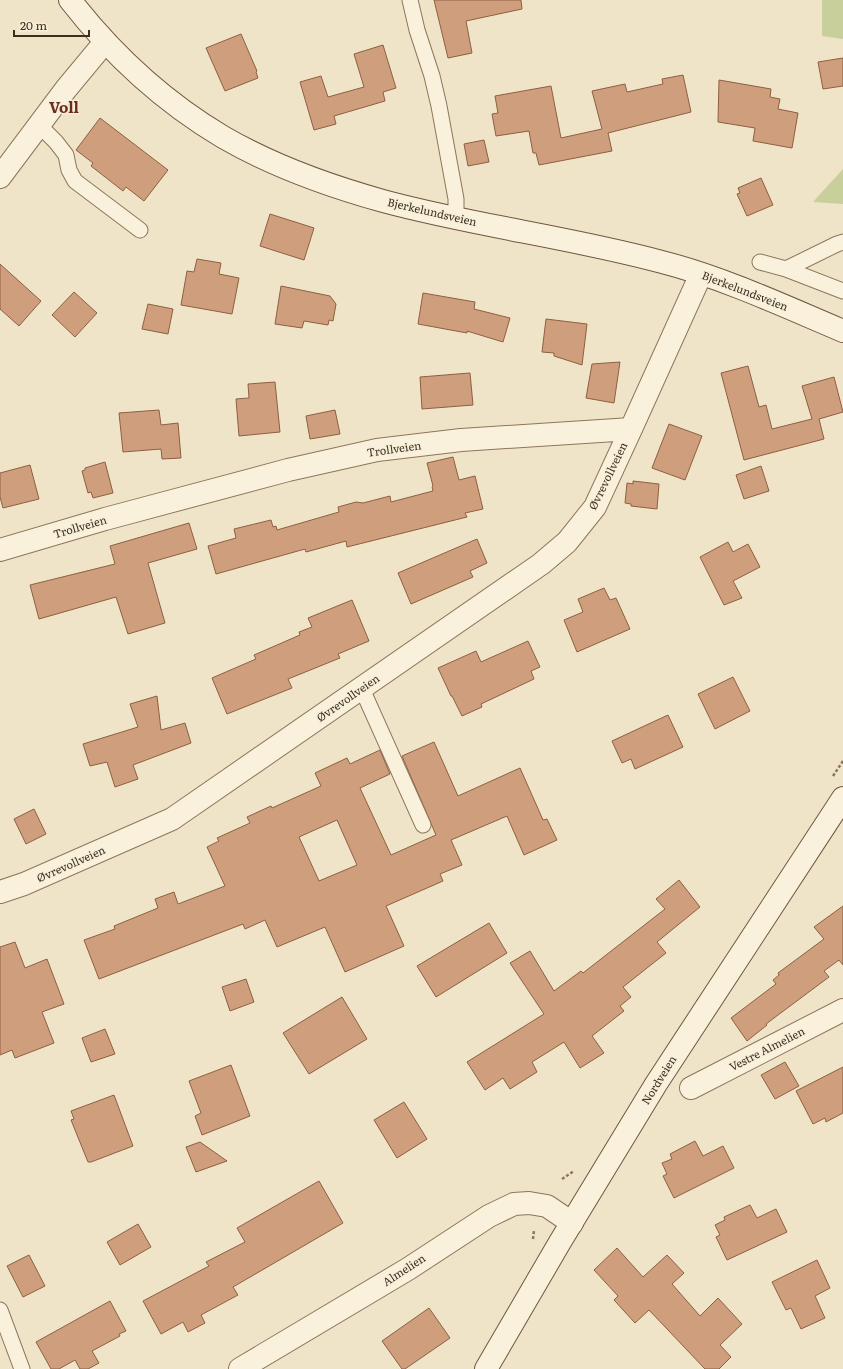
<svg xmlns="http://www.w3.org/2000/svg" width="843" height="1369" font-family="Literata,serif">
	<style>
		.green { fill: #c9cf9b }
		.building { fill: #cf9f7d; stroke: #8d5f41; fill-rule: evenodd }
		.lines { fill: none; stroke-linecap: round; stroke-linejoin: round }
		.lane-casing { stroke: #8d765c; stroke-width: 17 }
		.street-casing { stroke: #8d765c; stroke-width: 24 }
		.secondary-casing { stroke: #6f573f; stroke-width: 24 }
		.path { stroke: #8d765c; stroke-width: 2.5; stroke-dasharray: 3 2; stroke-linecap: butt }
		.lane { stroke: #faf1dc; stroke-width: 15 }
		.street { stroke: #faf1dc; stroke-width: 22 }
		.secondary { stroke: #faf1dc; stroke-width: 22 }
		.labels { text-anchor: middle; stroke-width: 3; stroke-linejoin: round; paint-order: stroke }
		.street-label { font-size: 11px; fill: #3d2e20; stroke: #f7eed8 }
		.district-label { font-size: 15px; font-weight: bold; fill: #6b2e1e; stroke: #f7eed8 }
	</style>
	<rect width="100%" height="100%" fill="#f0e4c8"/>
	<!-- green -->
	<path class="green" d="M 822,0 L 843,0 L 843,39 L 822,36 Z
		M 843,169 L 843,204 L 813,202 Z"/>
	<!-- building -->
	<path class="building" d="M 434,0 L 521,0 L 522,9 L 466,21 L 472,53 L 448,58 Z
		M 241,34 L 257,71 L 256,72 L 258,78 L 225,91 L 206,48 Z
		M 383,45 L 396,88 L 383,92 L 385,101 L 334,116 L 336,124 L 314,130 L 300,82 L 321,76 L 328,97 L 364,87 L 354,54 Z
		M 843,58 L 843,86 L 823,89 L 818,62 Z
		M 683,75 L 691,112 L 608,133 L 612,151 L 539,165 L 536,153 L 533,153 L 529,131 L 496,136 L 492,114 L 498,113 L 495,96 L 551,86 L 561,138 L 602,129 L 592,91 L 625,84 L 627,92 L 663,84 L 662,79 Z
		M 719,80 L 771,89 L 770,97 L 780,99 L 778,109 L 798,113 L 792,148 L 753,141 L 755,128 L 718,122 Z
		M 100,118 L 168,170 L 144,201 L 126,187 L 123,191 L 91,166 L 93,163 L 76,150 Z
		M 484,140 L 489,162 L 468,166 L 464,144 Z
		M 761,178 L 773,205 L 747,216 L 737,194 L 740,193 L 738,188 Z
		M 270,214 L 314,228 L 304,260 L 260,246 Z
		M 197,259 L 221,263 L 219,274 L 239,278 L 232,314 L 181,305 L 187,271 L 194,272 Z
		M 0,264 L 41,301 L 19,326 L 0,309 Z
		M 281,286 L 330,296 L 336,304 L 333,321 L 329,320 L 328,325 L 304,321 L 302,328 L 275,324 Z
		M 74,292 L 97,313 L 75,337 L 52,315 Z
		M 423,293 L 475,302 L 474,309 L 510,318 L 503,342 L 467,331 L 467,333 L 418,324 Z
		M 148,304 L 173,309 L 168,334 L 142,329 Z
		M 546,319 L 587,324 L 582,365 L 554,356 L 554,353 L 542,352 Z
		M 620,362 L 614,403 L 586,398 L 592,364 Z
		M 748,366 L 759,407 L 766,405 L 772,429 L 812,419 L 802,386 L 834,377 L 843,412 L 819,419 L 824,439 L 744,460 L 721,373 Z
		M 470,373 L 473,405 L 422,409 L 420,377 Z
		M 275,382 L 280,432 L 239,436 L 236,399 L 249,398 L 248,384 Z
		M 159,410 L 161,425 L 178,423 L 181,458 L 162,459 L 161,449 L 123,452 L 119,413 Z
		M 335,410 L 340,434 L 310,439 L 306,416 Z
		M 669,424 L 702,436 L 685,480 L 652,468 Z
		M 453,457 L 459,480 L 475,476 L 483,509 L 465,513 L 467,517 L 347,547 L 346,541 L 306,552 L 305,549 L 216,574 L 208,546 L 236,538 L 234,529 L 271,520 L 273,527 L 276,526 L 277,530 L 339,512 L 338,507 L 356,502 L 363,503 L 390,496 L 391,502 L 433,491 L 432,487 L 433,486 L 427,463 Z
		M 105,462 L 113,493 L 93,498 L 91,492 L 88,493 L 82,471 L 85,470 L 85,468 Z
		M 30,465 L 39,499 L 3,508 L 0,497 L 0,473 Z
		M 761,466 L 769,491 L 744,499 L 736,475 Z
		M 633,481 L 659,484 L 657,509 L 631,506 L 631,504 L 625,503 L 627,483 L 633,484 Z
		M 189,523 L 197,549 L 148,563 L 165,623 L 128,634 L 116,597 L 39,619 L 30,585 L 115,564 L 110,546 Z
		M 477,539 L 487,563 L 470,571 L 473,577 L 411,604 L 398,573 Z
		M 728,542 L 733,552 L 748,544 L 760,567 L 733,581 L 742,598 L 724,605 L 700,557 Z
		M 604,588 L 610,600 L 616,598 L 630,629 L 577,652 L 564,620 L 583,612 L 578,599 Z
		M 352,600 L 369,641 L 338,654 L 340,658 L 288,679 L 292,688 L 227,714 L 212,678 L 256,659 L 254,655 L 300,635 L 299,632 L 312,627 L 308,618 Z
		M 528,641 L 540,667 L 531,671 L 534,679 L 481,704 L 482,707 L 462,716 L 452,696 L 451,696 L 438,668 L 476,651 L 481,662 Z
		M 733,677 L 750,711 L 715,729 L 698,694 Z
		M 157,696 L 161,730 L 185,723 L 191,743 L 133,765 L 138,779 L 115,787 L 107,762 L 90,766 L 83,744 L 138,727 L 130,704 Z
		M 668,715 L 683,747 L 635,769 L 631,759 L 622,763 L 612,741 Z
		M 434,742 L 458,796 L 520,768 L 543,820 L 547,819 L 557,840 L 524,855 L 507,816 L 451,840 L 462,865 L 440,874 L 443,881 L 386,906 L 404,946 L 345,972 L 325,927 L 277,947 L 265,920 L 245,929 L 243,924 L 99,979 L 84,940 L 115,929 L 114,926 L 158,908 L 155,899 L 174,892 L 178,904 L 225,886 L 207,847 L 219,841 L 217,838 L 250,823 L 247,817 L 271,806 L 272,808 L 321,786 L 315,773 L 347,758 L 350,764 L 380,750 L 390,774 L 360,788 L 391,855 L 436,835 L 402,756 ZM 337,820 L 357,865 L 319,881 L 299,837 Z
		M 34,809 L 46,834 L 26,844 L 14,819 Z
		M 679,880 L 700,907 L 657,942 L 666,953 L 623,987 L 631,997 L 620,1006 L 624,1011 L 592,1036 L 604,1053 L 580,1068 L 564,1042 L 532,1062 L 537,1072 L 510,1089 L 503,1078 L 485,1090 L 467,1062 L 544,1014 L 510,963 L 530,951 L 554,991 L 581,971 L 583,973 L 665,909 L 656,899 Z
		M 843,906 L 843,965 L 839,960 L 824,971 L 829,977 L 766,1024 L 767,1025 L 747,1041 L 731,1018 L 776,984 L 773,980 L 779,975 L 778,973 L 824,939 L 814,927 Z
		M 489,923 L 507,953 L 436,997 L 417,966 Z
		M 15,942 L 25,968 L 47,959 L 64,1004 L 42,1012 L 54,1043 L 15,1058 L 12,1050 L 0,1055 L 0,947 Z
		M 246,979 L 254,1002 L 230,1011 L 222,987 Z
		M 342,997 L 367,1039 L 309,1074 L 283,1033 Z
		M 105,1029 L 115,1054 L 91,1062 L 82,1038 Z
		M 785,1062 L 799,1086 L 775,1099 L 761,1075 Z
		M 231,1065 L 250,1116 L 202,1135 L 195,1116 L 201,1113 L 189,1081 Z
		M 843,1067 L 843,1113 L 826,1122 L 825,1118 L 813,1124 L 796,1091 Z
		M 114,1095 L 133,1146 L 91,1162 L 88,1162 L 71,1120 L 74,1119 L 71,1111 Z
		M 404,1102 L 427,1139 L 397,1158 L 374,1120 Z
		M 695,1141 L 703,1156 L 723,1146 L 734,1168 L 674,1198 L 663,1176 L 667,1174 L 662,1163 L 672,1159 L 670,1154 Z
		M 200,1142 L 227,1161 L 196,1172 L 186,1147 Z
		M 319,1181 L 343,1223 L 233,1287 L 238,1295 L 201,1315 L 205,1323 L 188,1332 L 183,1322 L 161,1334 L 143,1301 L 209,1266 L 206,1262 L 245,1242 L 237,1228 Z
		M 750,1205 L 757,1218 L 776,1209 L 787,1232 L 727,1260 L 716,1237 L 720,1235 L 715,1225 L 725,1220 L 724,1217 Z
		M 138,1224 L 151,1247 L 120,1265 L 107,1242 Z
		M 617,1248 L 643,1277 L 667,1255 L 684,1273 L 672,1284 L 700,1316 L 718,1298 L 742,1324 L 720,1345 L 731,1357 L 719,1369 L 705,1369 L 649,1310 L 635,1323 L 614,1300 L 618,1296 L 594,1270 Z
		M 29,1255 L 45,1286 L 23,1297 L 7,1266 Z
		M 817,1260 L 830,1288 L 815,1296 L 825,1318 L 801,1329 L 791,1308 L 786,1310 L 772,1282 Z
		M 110,1301 L 126,1331 L 119,1334 L 120,1336 L 92,1351 L 99,1363 L 88,1369 L 80,1369 L 75,1360 L 59,1369 L 51,1369 L 36,1342 Z
		M 429,1308 L 450,1338 L 405,1369 L 402,1369 L 382,1341 Z"/>
	<g class="lines">
		<!-- lane casing -->
		<g class="lane-casing">
			<path id="lane" d="M 410,0 L 417,30 L 432,76 L 439,106 L 456,199 L 456,218
				M 39,125 L 56,142 L 66,155 L 69,170 L 75,181 L 140,230
				M 760,262 L 786,269 L 843,291
				M 786,269 L 837,244 L 843,242
				M 362,689 L 423,825
				M 0,1310 L 22,1369"/>
		</g>
		<!-- street casing -->
		<g class="street-casing">
			<path id="street" d="M 0,177 L 66,89 L 105,42
				M 0,550 L 105,519 L 288,470 L 377,450 L 461,440 L 631,429 L 701,274
				M 0,892 L 24,884 L 172,819 L 541,564 L 567,542 L 595,507 L 631,429
				M 691,1088 L 843,1010
				M 240,1369 L 408,1269 L 489,1216 L 514,1204 L 529,1203 L 547,1206 L 572,1223"/>
		</g>
		<!-- secondary casing -->
		<g class="secondary-casing">
			<path id="secondary" d="M 70,0 C 112,54 164,102 223,137 C 273,166 329,186 383,201 C 475,226 570,237 662,262 C 724,278 784,306 843,331
				M 486,1369 L 560,1242 L 656,1084 L 843,798"/>
		</g>
		<!-- path -->
		<path class="path" d="M 833,776 L 843,761
			M 562,1179 L 574,1171
			M 533,1239 L 534,1230"/>
		<!-- lane -->
		<use href="#lane" class="lane"/>
		<!-- street -->
		<use href="#street" class="street"/>
		<!-- secondary -->
		<use href="#secondary" class="secondary"/>
	</g>
	<g class="labels">
		<!-- street labels -->
		<g class="street-label">
			<text transform="translate(432 212) rotate(13)" y="4">Bjerkelundsveien</text>
			<text transform="translate(745 291) rotate(21)" y="4">Bjerkelundsveien</text>
			<text transform="translate(394 449) rotate(-8)" y="4">Trollveien</text>
			<text transform="translate(608 476) rotate(-64)" y="4">Øvrevollveien</text>
			<text transform="translate(80 527) rotate(-16)" y="4">Trollveien</text>
			<text transform="translate(348 698) rotate(-35)" y="4">Øvrevollveien</text>
			<text transform="translate(71 864) rotate(-24)" y="4">Øvrevollveien</text>
			<text transform="translate(767 1049) rotate(-27)" y="4">Vestre Almelien</text>
			<text transform="translate(659 1080) rotate(-58)" y="4">Nordveien</text>
			<text transform="translate(404 1270) rotate(-33)" y="4">Almelien</text>
		</g>
		<!-- district labels -->
		<g class="district-label">
			<text x="64" y="113">Voll</text>
		</g>
	</g>
	<!-- scale -->
	<path d="M14 30v6h75v-6" fill="none" stroke="#3d2e20" stroke-width="2"/>
	<text x="20" y="30" font-size="12" fill="#3d2e20" stroke="#f7eed8" stroke-width="3" paint-order="stroke">20 m</text>
</svg>
